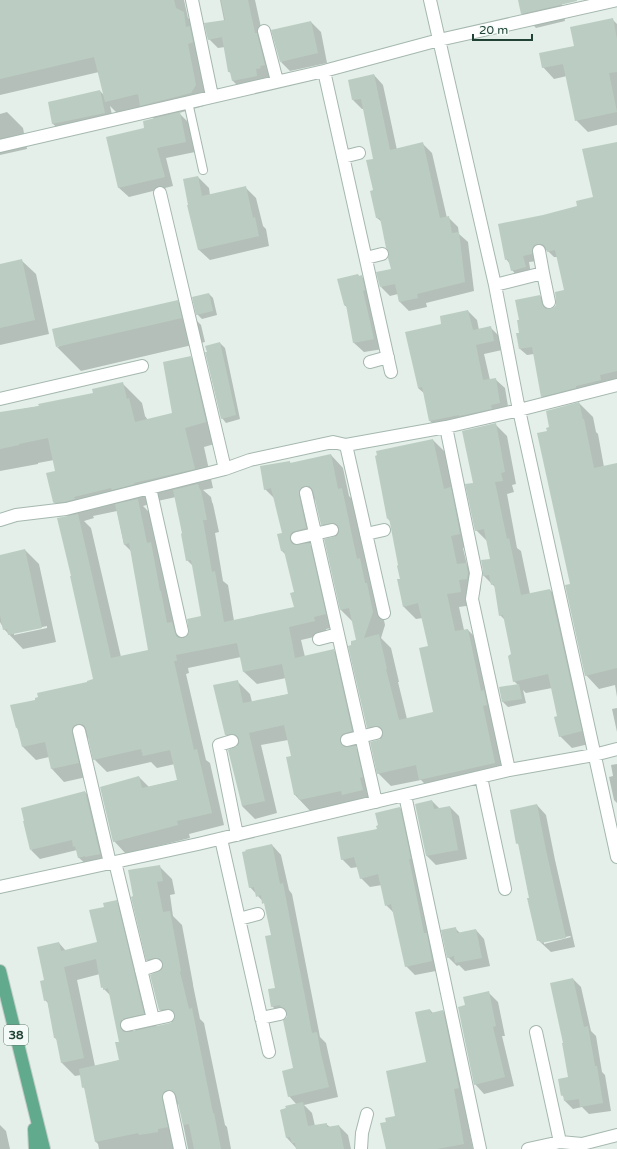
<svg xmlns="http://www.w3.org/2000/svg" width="617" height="1149" font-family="'Varela Round',sans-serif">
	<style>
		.shadow { fill: #0003; fill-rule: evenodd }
		.building { fill: #bbcdc3 }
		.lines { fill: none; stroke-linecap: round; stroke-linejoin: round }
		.service-casing { stroke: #a5b8af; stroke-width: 10 }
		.minor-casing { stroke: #a5b8af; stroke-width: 14 }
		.primary-casing { stroke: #c1cac6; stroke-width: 14 }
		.service { stroke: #fff; stroke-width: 8 }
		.minor { stroke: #fff; stroke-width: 12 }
		.primary { stroke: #62aa8e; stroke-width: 12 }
		.labels { text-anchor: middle; stroke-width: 3; stroke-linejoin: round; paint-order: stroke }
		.shield { fill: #f4faf7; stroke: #607a6f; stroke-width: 1 }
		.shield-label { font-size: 12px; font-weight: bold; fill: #204335 }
	</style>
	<rect width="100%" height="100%" fill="#e3efe8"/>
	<!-- shadow -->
	<path class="shadow" d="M 0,0 L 184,0 L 188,18 L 197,26 L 209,99 L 204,106 L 179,113 L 189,123 L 195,152 L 166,158 L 173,186 L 129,197 L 119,188 L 107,138 L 145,129 L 154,119 L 144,109 L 119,115 L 110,106 L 114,123 L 63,133 L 53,124 L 49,103 L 100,91 L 105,96 L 99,72 L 0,95 Z
		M 220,0 L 255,0 L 264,41 L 274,74 L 269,75 L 269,77 L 265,78 L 266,85 L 242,90 L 233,81 L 232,74 L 229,72 L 225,47 L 218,48 L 209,39 L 224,20 Z
		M 519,0 L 561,0 L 565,21 L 536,28 L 522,13 Z
		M 612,19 L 617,24 L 617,125 L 588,132 L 576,120 L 567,76 L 554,79 L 543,67 L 575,47 Z
		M 311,22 L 321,32 L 327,63 L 290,71 L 281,62 Z
		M 374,75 L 383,85 L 397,150 L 423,144 L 432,153 L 447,218 L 448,217 L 458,227 L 459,234 L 468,242 L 474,291 L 426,303 L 427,307 L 409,311 L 399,301 L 398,294 L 390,296 L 381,287 L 392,270 L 390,252 L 382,222 L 377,218 L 374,191 L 374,159 L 364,109 L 362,109 L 353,100 Z
		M 7,112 L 23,128 L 27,149 L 0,155 L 0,114 Z
		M 617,143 L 617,379 L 606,381 L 607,386 L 548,403 L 542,396 L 534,354 L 527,355 L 520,349 L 517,334 L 520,333 L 520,321 L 540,296 L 546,302 L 548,310 L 555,308 L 566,290 L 558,257 L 554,257 L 547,250 L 541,251 L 538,261 L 529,262 L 531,274 L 518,277 L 512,270 L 510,264 L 506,259 L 543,216 L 578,207 L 594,198 Z
		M 198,177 L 209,188 L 210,195 L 245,187 L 256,198 L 263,226 L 266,229 L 269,246 L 210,260 L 199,250 Z
		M 21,260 L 36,274 L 49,334 L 0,345 L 0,265 Z
		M 358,275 L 360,277 L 361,276 L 371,286 L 383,349 L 364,352 L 354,343 L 347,307 L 344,305 Z
		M 209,294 L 213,298 L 217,315 L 202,319 L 197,314 Z
		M 177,301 L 201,325 L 205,342 L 81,371 L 57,347 Z
		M 468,311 L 477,320 L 479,330 L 490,327 L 499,336 L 502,350 L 484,354 L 490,380 L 495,379 L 505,388 L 509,412 L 439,430 L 430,421 L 425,394 L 418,388 L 442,325 Z
		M 220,343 L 225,348 L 240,419 L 226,423 L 222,418 Z
		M 190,357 L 210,376 L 225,441 L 204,447 L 213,488 L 203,490 L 211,497 L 212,502 L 213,504 L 219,532 L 215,533 L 223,581 L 228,585 L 234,621 L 295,608 L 295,593 L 286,555 L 282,551 L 283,534 L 275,499 L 265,489 L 290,462 L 291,464 L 331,455 L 343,468 L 349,496 L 355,502 L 379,597 L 385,625 L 381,638 L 391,648 L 399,682 L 398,682 L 407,719 L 434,713 L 429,646 L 423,618 L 416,619 L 403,606 L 400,566 L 391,522 L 388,519 L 433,440 L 446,453 L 473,546 L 463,548 L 467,565 L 479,577 L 481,587 L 480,592 L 471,593 L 473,605 L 459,607 L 464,630 L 468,630 L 480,642 L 507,776 L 433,792 L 421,780 L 391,786 L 378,773 L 381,740 L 368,727 L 351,642 L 357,640 L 353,622 L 341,610 L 325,540 L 335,537 L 322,524 L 316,499 L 313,500 L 319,541 L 309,544 L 322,557 L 338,627 L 326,629 L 327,634 L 301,640 L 305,657 L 333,650 L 346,663 L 364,744 L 355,747 L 368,760 L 375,803 L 312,813 L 295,795 L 292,757 L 288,740 L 261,745 L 277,813 L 255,819 L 242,806 L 238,747 L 226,735 L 237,681 L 250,694 L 252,702 L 289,694 L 286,678 L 257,684 L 244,672 L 241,657 L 188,668 L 189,673 L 186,674 L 206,760 L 210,763 L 224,825 L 189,834 L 190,838 L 126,854 L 114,841 L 139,777 L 149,787 L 178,780 L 175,764 L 157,768 L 151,762 L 107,772 L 94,759 L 89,737 L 86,739 L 91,776 L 64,782 L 52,769 L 49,757 L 36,760 L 23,747 L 19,730 L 16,727 L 36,700 L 95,680 L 72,577 L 69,517 L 54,502 L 57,472 L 54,460 L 38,463 L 38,464 L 0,471 L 0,413 L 40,406 L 95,394 L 122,383 L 142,403 L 145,416 L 148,420 L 174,414 ZM 176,497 L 187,560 L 193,566 L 202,616 L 185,638 L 150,513 L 143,506 L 153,503 L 153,502 ZM 117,511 L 124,544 L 131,551 L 149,651 L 121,657 L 91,528 L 84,521 L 94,518 L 93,516 Z
		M 579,403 L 593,417 L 596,432 L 598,434 L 604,467 L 617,464 L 617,697 L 615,685 L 599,689 L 586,675 L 548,431 Z
		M 495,424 L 507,436 L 516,484 L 512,485 L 514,492 L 507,494 L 517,548 L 521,551 L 530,594 L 550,590 L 562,601 L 593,743 L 572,748 L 560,736 L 558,717 L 552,688 L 526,693 L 523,690 L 526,703 L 508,707 L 503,702 L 500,688 L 518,685 L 514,681 L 512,654 L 505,620 L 500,615 L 495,587 L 484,576 L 484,571 L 492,559 L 488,542 L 476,530 L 474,483 Z
		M 25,550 L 39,564 L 56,642 L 23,649 L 4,629 L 0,622 L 0,556 ZM 47,626 L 47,628 L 14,635 L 14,633 Z
		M 617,708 L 617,732 L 612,709 Z
		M 617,764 L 617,803 L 614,800 L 609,777 L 613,776 L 611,765 Z
		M 85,792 L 94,801 L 109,863 L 88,866 L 78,857 L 77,850 L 40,859 L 31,850 Z
		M 432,801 L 440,809 L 450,807 L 459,816 L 467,859 L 436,865 L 426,855 Z
		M 537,805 L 546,815 L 555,860 L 575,947 L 551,952 L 538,940 L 519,845 L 517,843 ZM 570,936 L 571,937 L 544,944 L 544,942 Z
		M 400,808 L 409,817 L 441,970 L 415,975 L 406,966 L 394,913 L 386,905 L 382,885 L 370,887 L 361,878 L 358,867 L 351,868 L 342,859 L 378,830 Z
		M 272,845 L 281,855 L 289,890 L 292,894 L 320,1037 L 326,1043 L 338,1097 L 304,1105 L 312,1113 L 315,1126 L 326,1124 L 330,1127 L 339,1126 L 348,1135 L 351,1149 L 297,1149 L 287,1138 L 281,1110 L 297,1105 L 289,1096 L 294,1069 L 288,1015 L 282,1016 L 272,1006 L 276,989 L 272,936 L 266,905 L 250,887 Z
		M 159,866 L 172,879 L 175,894 L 170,895 L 173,916 L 182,925 L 193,984 L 193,985 L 200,1019 L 204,1023 L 225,1125 L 227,1127 L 231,1149 L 188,1149 L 179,1103 L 177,1105 L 182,1149 L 99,1149 L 98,1144 L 96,1142 L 85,1089 L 83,1087 L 81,1075 L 75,1076 L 62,1063 L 57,1040 L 55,1038 L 48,1003 L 45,1000 L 45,981 L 59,943 L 66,951 L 98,943 L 105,908 L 116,901 L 129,914 L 157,1027 L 173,1023 L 160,1010 L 160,972 L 147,960 L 132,898 ZM 100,974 L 102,987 L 111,996 L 120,1042 L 120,1060 L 95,1066 L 77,980 ZM 123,1019 L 137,1032 L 134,1032 L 122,1020 Z
		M 455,928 L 460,933 L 476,930 L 484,939 L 490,966 L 465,971 L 459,965 L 457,966 L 448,957 Z
		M 573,979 L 581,987 L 591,1031 L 596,1036 L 602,1072 L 605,1075 L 611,1111 L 589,1114 L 582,1107 L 573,1109 L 565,1101 L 564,1097 L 562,1095 L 569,1078 Z
		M 488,992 L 498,1002 L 505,1036 L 502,1036 L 514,1086 L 484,1094 L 475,1084 L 466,1006 Z
		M 430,1010 L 433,1013 L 443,1011 L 453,1021 L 463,1099 L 473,1149 L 386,1149 L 387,1122 L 396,1117 L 427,1063 Z
		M 0,1125 L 6,1131 L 10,1149 L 0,1149 Z"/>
	<!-- building -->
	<path class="building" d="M 0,0 L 174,0 L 176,8 L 184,12 L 186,27 L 190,26 L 193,42 L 188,44 L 196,85 L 191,93 L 140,106 L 138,94 L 105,102 L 94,57 L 0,79 Z
		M 221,0 L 248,0 L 255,33 L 257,33 L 265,65 L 260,66 L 261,68 L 256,69 L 257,76 L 232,81 L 230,72 L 228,72 L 222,37 L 208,40 L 204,23 L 225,20 Z
		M 518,0 L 577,0 L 577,1 L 521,14 Z
		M 613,18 L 617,39 L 617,72 L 609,73 L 617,112 L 575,121 L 563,64 L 542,68 L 539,53 L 574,46 L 570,27 Z
		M 311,21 L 318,53 L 280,62 L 271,30 Z
		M 374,74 L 390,150 L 423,142 L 440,218 L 449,216 L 452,233 L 459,232 L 465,282 L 417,294 L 418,298 L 399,302 L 395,284 L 380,287 L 376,272 L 391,269 L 388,258 L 389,253 L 386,248 L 380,218 L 376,218 L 370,191 L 373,190 L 366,160 L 373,159 L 361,99 L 352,100 L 348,80 Z
		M 100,90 L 105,113 L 52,124 L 48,102 Z
		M 180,112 L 186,142 L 157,148 L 165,177 L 118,188 L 106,137 L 144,128 L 143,121 Z
		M 617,142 L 617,371 L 600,375 L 601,380 L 576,386 L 576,388 L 541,397 L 532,347 L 519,349 L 516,333 L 519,333 L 517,320 L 519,320 L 515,300 L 540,295 L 542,304 L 544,307 L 546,309 L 550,309 L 554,307 L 556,305 L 556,301 L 555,292 L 564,290 L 555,250 L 547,252 L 545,246 L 542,244 L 538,244 L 534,245 L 532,249 L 532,254 L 523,256 L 526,267 L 511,271 L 508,259 L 505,260 L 498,224 L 543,215 L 577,206 L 576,201 L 593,197 L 582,149 Z
		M 198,176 L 202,196 L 246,186 L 253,218 L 255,217 L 259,236 L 198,250 L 187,205 L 188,205 L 183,179 Z
		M 22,259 L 35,320 L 0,328 L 0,264 Z
		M 358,274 L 359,276 L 362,275 L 365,290 L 363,291 L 374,339 L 353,343 L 346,305 L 344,305 L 337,279 Z
		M 209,293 L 213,311 L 196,315 L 192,297 Z
		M 178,300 L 182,318 L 56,347 L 52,329 Z
		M 468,310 L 473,330 L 491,326 L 494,341 L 476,345 L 483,380 L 496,378 L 500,403 L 491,405 L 492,409 L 459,416 L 459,415 L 429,421 L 422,387 L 418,388 L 405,332 L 441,324 L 440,316 Z
		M 220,342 L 236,415 L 221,419 L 205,352 L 207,352 L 205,346 Z
		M 191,356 L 206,422 L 185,428 L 195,469 L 134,483 L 135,484 L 112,490 L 111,488 L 74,497 L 75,499 L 65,502 L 54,503 L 53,502 L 46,473 L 55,471 L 48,438 L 19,444 L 19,445 L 0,449 L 0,412 L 39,406 L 38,404 L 93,393 L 92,389 L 123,382 L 127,399 L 129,398 L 135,422 L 172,413 L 163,362 Z
		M 579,402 L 583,419 L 584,419 L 594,468 L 617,463 L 617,668 L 585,676 L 565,585 L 570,584 L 537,433 L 547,431 L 546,428 L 549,427 L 546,411 Z
		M 496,423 L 505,472 L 501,473 L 503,481 L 495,482 L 507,539 L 509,538 L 521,595 L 550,589 L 582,731 L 559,737 L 554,717 L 557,716 L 548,674 L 513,682 L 508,656 L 511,654 L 503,615 L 499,616 L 494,584 L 491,585 L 489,575 L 483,576 L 483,571 L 481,560 L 490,559 L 484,529 L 475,531 L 465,484 L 473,483 L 462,431 Z
		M 433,439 L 444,489 L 451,487 L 460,534 L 451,536 L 457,564 L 466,563 L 468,573 L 467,579 L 459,580 L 461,592 L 447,594 L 455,631 L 468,629 L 481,691 L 484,690 L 487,705 L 483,706 L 495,763 L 419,780 L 416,765 L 377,774 L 370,742 L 381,739 L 383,735 L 383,732 L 381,728 L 378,726 L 367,728 L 348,646 L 351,645 L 351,641 L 356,640 L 349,608 L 340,610 L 324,539 L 337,536 L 339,532 L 339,528 L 337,525 L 334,523 L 321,525 L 313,491 L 311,488 L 309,486 L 305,486 L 301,488 L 299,491 L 299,494 L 306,528 L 292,532 L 290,535 L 290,539 L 291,543 L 295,545 L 310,543 L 326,614 L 314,617 L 315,621 L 289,627 L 295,658 L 334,649 L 352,731 L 342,734 L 340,738 L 340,741 L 342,745 L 345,747 L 356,746 L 363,777 L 360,778 L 363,790 L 342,795 L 341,791 L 299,800 L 297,795 L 294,795 L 286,757 L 291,756 L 284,725 L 249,733 L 265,801 L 242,806 L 228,750 L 237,746 L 239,743 L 239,739 L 237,736 L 234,734 L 225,735 L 213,685 L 238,680 L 243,703 L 288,694 L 282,664 L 243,672 L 237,643 L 176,655 L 177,661 L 174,661 L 194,750 L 197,749 L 212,813 L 177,821 L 178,825 L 113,842 L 100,787 L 139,776 L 142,788 L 177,780 L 170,750 L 143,756 L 141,749 L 93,760 L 86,729 L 85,726 L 82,724 L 78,724 L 74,726 L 72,728 L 72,732 L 79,763 L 51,769 L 45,742 L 22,747 L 17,727 L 16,728 L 10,705 L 35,700 L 35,698 L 38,697 L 37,693 L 87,682 L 87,681 L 93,679 L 70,576 L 71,576 L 57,518 L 78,514 L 111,658 L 148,650 L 129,543 L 124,545 L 115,504 L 138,499 L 147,543 L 151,542 L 160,591 L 161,591 L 167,623 L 172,622 L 176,636 L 179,638 L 184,638 L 187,636 L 189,633 L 187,619 L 201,616 L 191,560 L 186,561 L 181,534 L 182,533 L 173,490 L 198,484 L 200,490 L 201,490 L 207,520 L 203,520 L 212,572 L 215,571 L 224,622 L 294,607 L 290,593 L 294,592 L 284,551 L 281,551 L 277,534 L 282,533 L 271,488 L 264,490 L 260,466 L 290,461 L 290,463 L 331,454 L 338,489 L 342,488 L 357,559 L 360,558 L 365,583 L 367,583 L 373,612 L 364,638 L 379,634 L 387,669 L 386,669 L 399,720 L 433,712 L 419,648 L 428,646 L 418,603 L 403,607 L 397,579 L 400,579 L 397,566 L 398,565 L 389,518 L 387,519 L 375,456 L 377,455 L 376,451 Z
		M 25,549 L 42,628 L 8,635 L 7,629 L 3,630 L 0,615 L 0,555 Z
		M 519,684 L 522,699 L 502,702 L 499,687 Z
		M 85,791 L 100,854 L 85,857 L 85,856 L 78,858 L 75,846 L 73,847 L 72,840 L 30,850 L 23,821 L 24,821 L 21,808 Z
		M 432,800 L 434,809 L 450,806 L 458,850 L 426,856 L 415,804 Z
		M 537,804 L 546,850 L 566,938 L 541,943 L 540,940 L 537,941 L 527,898 L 529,898 L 518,843 L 516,844 L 510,810 Z
		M 400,807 L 411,859 L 409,859 L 424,933 L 427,933 L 432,961 L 405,967 L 391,904 L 385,906 L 378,874 L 360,879 L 354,857 L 341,860 L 337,837 L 377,829 L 376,826 L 378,825 L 375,813 Z
		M 272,844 L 280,884 L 283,883 L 312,1033 L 317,1032 L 321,1054 L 329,1087 L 288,1097 L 282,1071 L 293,1068 L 283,1020 L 287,1017 L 287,1013 L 285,1009 L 281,1007 L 280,1005 L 271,1007 L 268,989 L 275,988 L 265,936 L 271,935 L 264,903 L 262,904 L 261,895 L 256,897 L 254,887 L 249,888 L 242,852 L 246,851 L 245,850 Z
		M 160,865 L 163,881 L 157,882 L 163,912 L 170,911 L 181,971 L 180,972 L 189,1009 L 192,1008 L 213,1113 L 214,1113 L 221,1149 L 194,1149 L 189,1124 L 183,1125 L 176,1095 L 174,1092 L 168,1090 L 164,1092 L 162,1098 L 168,1127 L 158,1129 L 158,1132 L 139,1135 L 138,1133 L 95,1142 L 84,1087 L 82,1088 L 79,1069 L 119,1060 L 115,1042 L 119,1042 L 108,988 L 103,990 L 103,987 L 101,988 L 96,959 L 64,967 L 84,1058 L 61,1063 L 56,1038 L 54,1038 L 47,1000 L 44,1001 L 40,981 L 44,980 L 37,947 L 59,942 L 61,951 L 97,942 L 89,910 L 104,907 L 103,903 L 117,900 L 144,1014 L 122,1019 L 120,1023 L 120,1027 L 122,1030 L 124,1032 L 129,1032 L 170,1023 L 173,1021 L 175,1015 L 173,1011 L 167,1009 L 159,1010 L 150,975 L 161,970 L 163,967 L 163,963 L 161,960 L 157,958 L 146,960 L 131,897 L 133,896 L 128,870 Z
		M 456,927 L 457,933 L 476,929 L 482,958 L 455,963 L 454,956 L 447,958 L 441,930 Z
		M 573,978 L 584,1027 L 588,1026 L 595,1066 L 597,1066 L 603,1103 L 580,1107 L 579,1099 L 564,1101 L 563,1095 L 561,1096 L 558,1079 L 568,1077 L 562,1043 L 563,1043 L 550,983 Z
		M 489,991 L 496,1026 L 493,1027 L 505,1077 L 474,1085 L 458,1007 L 465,1005 L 463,997 Z
		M 430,1009 L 431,1013 L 443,1010 L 459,1088 L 454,1089 L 464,1144 L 437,1149 L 386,1149 L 380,1123 L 386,1122 L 385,1118 L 395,1116 L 386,1071 L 426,1062 L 415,1012 Z
		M 303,1102 L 308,1126 L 327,1123 L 327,1127 L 339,1125 L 344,1149 L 296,1149 L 295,1143 L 292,1143 L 290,1137 L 286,1138 L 280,1110 L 286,1108 L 285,1106 Z"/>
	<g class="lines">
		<!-- service casing -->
		<g class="service-casing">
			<path id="service" d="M 188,102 L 203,170"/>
		</g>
		<!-- minor casing -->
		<g class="minor-casing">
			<path id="minor" d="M 192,0 L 212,96
				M 430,0 L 495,285 L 519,410 L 617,857
				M 264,31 L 277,81
				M 324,71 L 391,372
				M 0,146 L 324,71 L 439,40 L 617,0
				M 343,157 L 359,153
				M 160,193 L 225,469
				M 366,258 L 382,254
				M 543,273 L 549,302
				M 495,285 L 543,273 L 539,251
				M 370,362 L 388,357
				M 0,399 L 142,366
				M 446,427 L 476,573 L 472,599 L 509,770
				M 346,445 L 384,613
				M 150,488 L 182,631
				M 306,493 L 376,802
				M 0,520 L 16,515 L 66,509 L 225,469 L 250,460 L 333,442 L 346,445 L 446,427 L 519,410 L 617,385
				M 366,534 L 384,530
				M 297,538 L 332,530
				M 319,639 L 338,634
				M 79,731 L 110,863
				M 347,740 L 376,733
				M 232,741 L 219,745 L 237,835
				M 481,777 L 505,889
				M 405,795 L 480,1149
				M 221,839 L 269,1052
				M 115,862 L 153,1019
				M 0,887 L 198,844 L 509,770 L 594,755 L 617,749
				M 239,919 L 258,914
				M 141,970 L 156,965
				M 261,1018 L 280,1014
				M 127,1025 L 168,1016
				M 536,1032 L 560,1142
				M 169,1097 L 180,1149
				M 361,1149 L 362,1133 L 367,1114
				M 528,1149 L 560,1142 L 582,1144 L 617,1135"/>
		</g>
		<!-- primary casing -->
		<g class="primary-casing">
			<path id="primary" d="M 0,971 L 44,1149
				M 34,1129 L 35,1149"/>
		</g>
		<!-- service -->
		<use href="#service" class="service"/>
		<!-- minor -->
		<use href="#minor" class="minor"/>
		<!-- primary -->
		<use href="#primary" class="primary"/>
	</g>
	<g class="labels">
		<!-- shield labels -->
		<rect class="shield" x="4" y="1025" width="24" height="20" rx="3"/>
		<g class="shield-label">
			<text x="16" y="1039">38</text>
		</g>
	</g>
	<!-- scale -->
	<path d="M473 34v6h59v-6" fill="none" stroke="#204335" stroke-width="2"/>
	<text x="479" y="34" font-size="12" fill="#204335" stroke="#f4faf7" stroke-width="3" paint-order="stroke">20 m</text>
</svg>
